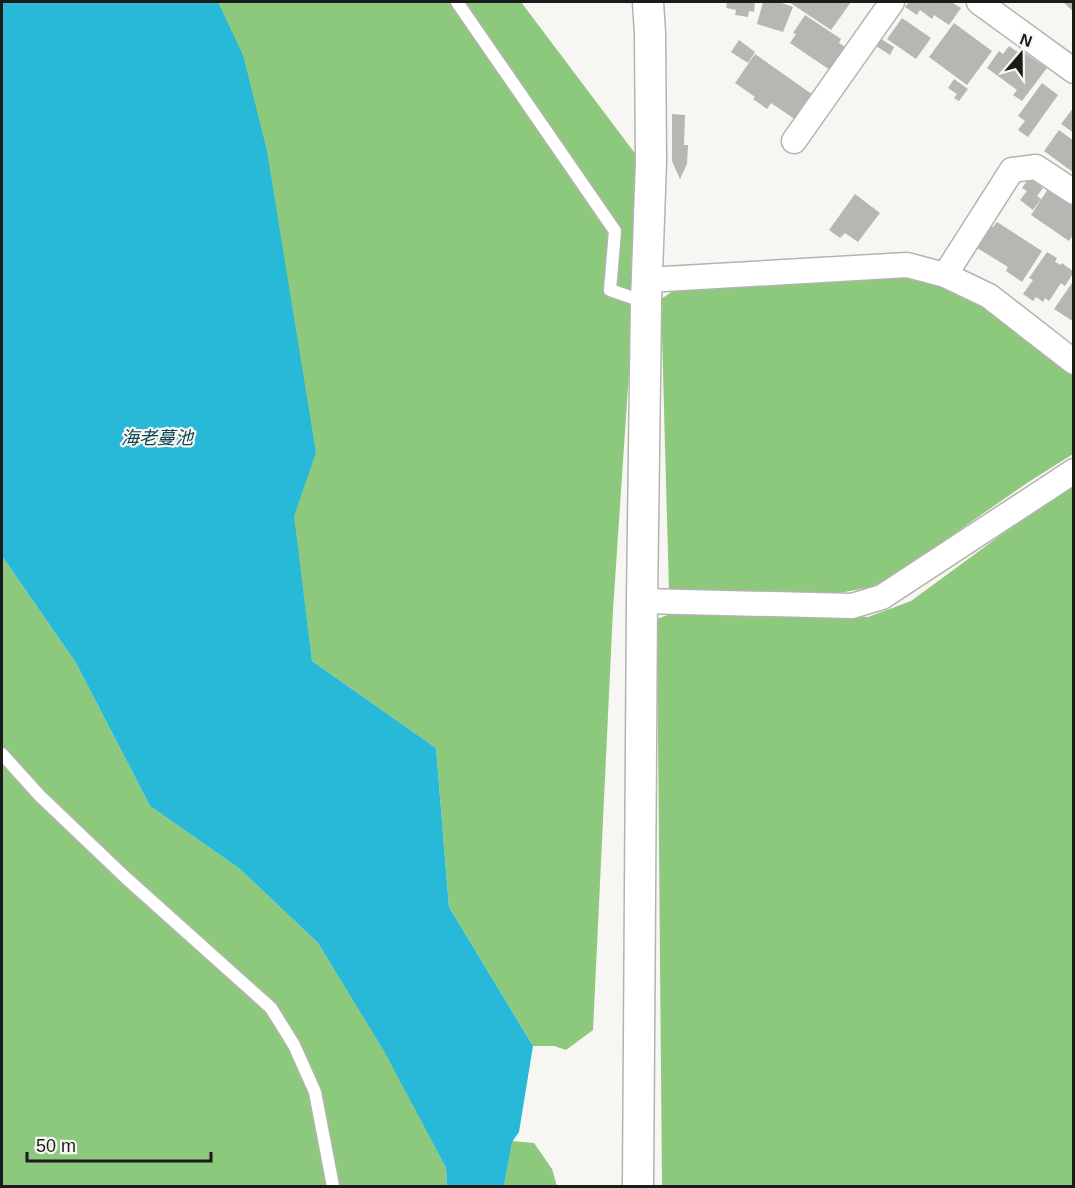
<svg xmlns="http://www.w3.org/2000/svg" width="1075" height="1188" font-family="Arial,'Noto Sans JP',sans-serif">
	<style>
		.forest { fill: #8dc97d }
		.water { fill: #28b9d8 }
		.building { fill: #b7b6b2 }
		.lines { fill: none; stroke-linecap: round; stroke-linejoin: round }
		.service-casing { stroke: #b4b3af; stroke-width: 15 }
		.minor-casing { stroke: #b4b3af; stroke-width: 27 }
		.tertiary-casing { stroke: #b4b3af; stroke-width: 33 }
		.service { stroke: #fff; stroke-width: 12 }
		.minor { stroke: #fff; stroke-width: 24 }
		.tertiary { stroke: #fff; stroke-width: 30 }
		.labels { text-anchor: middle; stroke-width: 4.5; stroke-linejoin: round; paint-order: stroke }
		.water-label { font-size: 18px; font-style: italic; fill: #0b4754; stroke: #f8f6f2 }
	</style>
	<rect width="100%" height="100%" fill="#f8f6f2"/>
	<!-- forest -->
	<path class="forest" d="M 218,2 L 521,2 L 643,164 L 613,610 L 593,1030 L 566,1050 L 554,1046 L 533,1046 L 449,907 L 436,748 L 312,661 L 293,516 L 316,453 Z
		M 877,271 L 956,286 L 1073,372 L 1073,454 L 1027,483 L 889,579 L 871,587 L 824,596 L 669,591 L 661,299 L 679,287 Z
		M 1073,482 L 1073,1186 L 662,1186 L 657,619 L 678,611 L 738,609 L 868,617 L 911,601 Z
		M 2,556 L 76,663 L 150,806 L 240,869 L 318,943 L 384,1050 L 446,1168 L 447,1186 L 2,1186 Z
		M 512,1141 L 534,1143 L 552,1169 L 557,1186 L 504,1186 Z"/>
	<!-- water -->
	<path class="water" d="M 2,2 L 218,2 L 243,55 L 267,151 L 316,453 L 294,516 L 312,661 L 436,748 L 449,907 L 533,1046 L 519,1132 L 512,1142 L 504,1186 L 447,1186 L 446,1168 L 384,1051 L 318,943 L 240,869 L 150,806 L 76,663 L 2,556 Z"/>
	<!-- building -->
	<path class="building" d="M 727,2 L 755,2 L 754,12 L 749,11 L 748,17 L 735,15 L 736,10 L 726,8 Z
		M 763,2 L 782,2 L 782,3 L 793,7 L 783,32 L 757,24 Z
		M 789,2 L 851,2 L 831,30 Z
		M 909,2 L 951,2 L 961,8 L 949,25 L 934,15 L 932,19 L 920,10 L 917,15 L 905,7 Z
		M 1063,2 L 1074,2 L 1074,12 Z
		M 805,15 L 841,39 L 839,43 L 845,47 L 836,59 L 840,62 L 833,72 L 790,43 L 796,34 L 793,33 Z
		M 902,18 L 931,38 L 916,59 L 887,39 Z
		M 954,23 L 992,51 L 967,85 L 929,57 Z
		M 881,39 L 894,47 L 890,55 L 876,46 Z
		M 739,40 L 755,52 L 748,63 L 731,52 Z
		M 1009,46 L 1019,53 L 1021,50 L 1047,68 L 1022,101 L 1013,95 L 1017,90 L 987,68 L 999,51 L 1003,54 Z
		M 755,54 L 816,97 L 799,122 L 771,103 L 767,109 L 753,99 L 755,97 L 735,83 Z
		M 954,79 L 968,89 L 959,101 L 954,98 L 957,94 L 948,88 Z
		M 1042,83 L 1058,95 L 1028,137 L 1018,130 L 1025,121 L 1018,116 Z
		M 1074,107 L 1074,133 L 1061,124 Z
		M 672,114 L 685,115 L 684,145 L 688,145 L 687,164 L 680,179 L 672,161 Z
		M 1059,130 L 1074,141 L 1074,173 L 1044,151 Z
		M 1029,178 L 1043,188 L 1037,196 L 1041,199 L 1033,210 L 1020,200 L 1027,191 L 1022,188 Z
		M 1048,189 L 1074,206 L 1074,234 L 1069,241 L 1031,215 Z
		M 855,194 L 880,213 L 858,242 L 845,233 L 840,238 L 829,230 Z
		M 997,222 L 1042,251 L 1022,282 L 1006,271 L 1008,267 L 974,246 L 988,224 L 993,227 Z
		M 1047,252 L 1057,258 L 1055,262 L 1061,265 L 1062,263 L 1074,272 L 1065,286 L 1061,283 L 1049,301 L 1045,298 L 1043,302 L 1036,297 L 1033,301 L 1023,294 L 1033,280 L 1029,278 Z
		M 1074,280 L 1074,322 L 1054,309 Z"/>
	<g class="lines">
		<!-- service casing -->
		<g class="service-casing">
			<path id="service" d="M 457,2 L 615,231 L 610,290 L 645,302
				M 2,754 L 40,796 L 126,878 L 271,1008 L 294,1045 L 315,1092 L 333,1186"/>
		</g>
		<!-- minor casing -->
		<g class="minor-casing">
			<path id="minor" d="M 979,2 L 1074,71
				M 794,141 L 892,2
				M 945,275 L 1012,170 L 1036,167 L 1074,192
				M 647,280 L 907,265 L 945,275 L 989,296 L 1074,362
				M 642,601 L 852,606 L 882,597 L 1074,471"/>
		</g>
		<!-- tertiary casing -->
		<g class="tertiary-casing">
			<path id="tertiary" d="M 638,1186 L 642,601 L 646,303 L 651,162 L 650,33 L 648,2"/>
		</g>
		<!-- service -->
		<use href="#service" class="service"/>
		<!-- minor -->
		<use href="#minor" class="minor"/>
		<!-- tertiary -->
		<use href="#tertiary" class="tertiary"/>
	</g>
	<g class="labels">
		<!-- water labels -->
		<g class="water-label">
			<text x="157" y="444">海老蔓池</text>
		</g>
	</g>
	<!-- border -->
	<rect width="1075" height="1188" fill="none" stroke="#1c1b1a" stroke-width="6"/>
	<!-- north arrow -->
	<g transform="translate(1021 54) rotate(20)" stroke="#f8f6f2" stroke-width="4.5" paint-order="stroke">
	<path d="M0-4.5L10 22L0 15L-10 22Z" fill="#1c1b1a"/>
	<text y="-9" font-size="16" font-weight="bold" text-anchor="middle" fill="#1c1b1a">N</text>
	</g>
	<!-- scale -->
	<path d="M27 1152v9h184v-9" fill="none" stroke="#1c1b1a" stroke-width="3"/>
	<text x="36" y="1152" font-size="18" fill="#1c1b1a" stroke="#f8f6f2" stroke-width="4.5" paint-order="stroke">50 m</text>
</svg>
